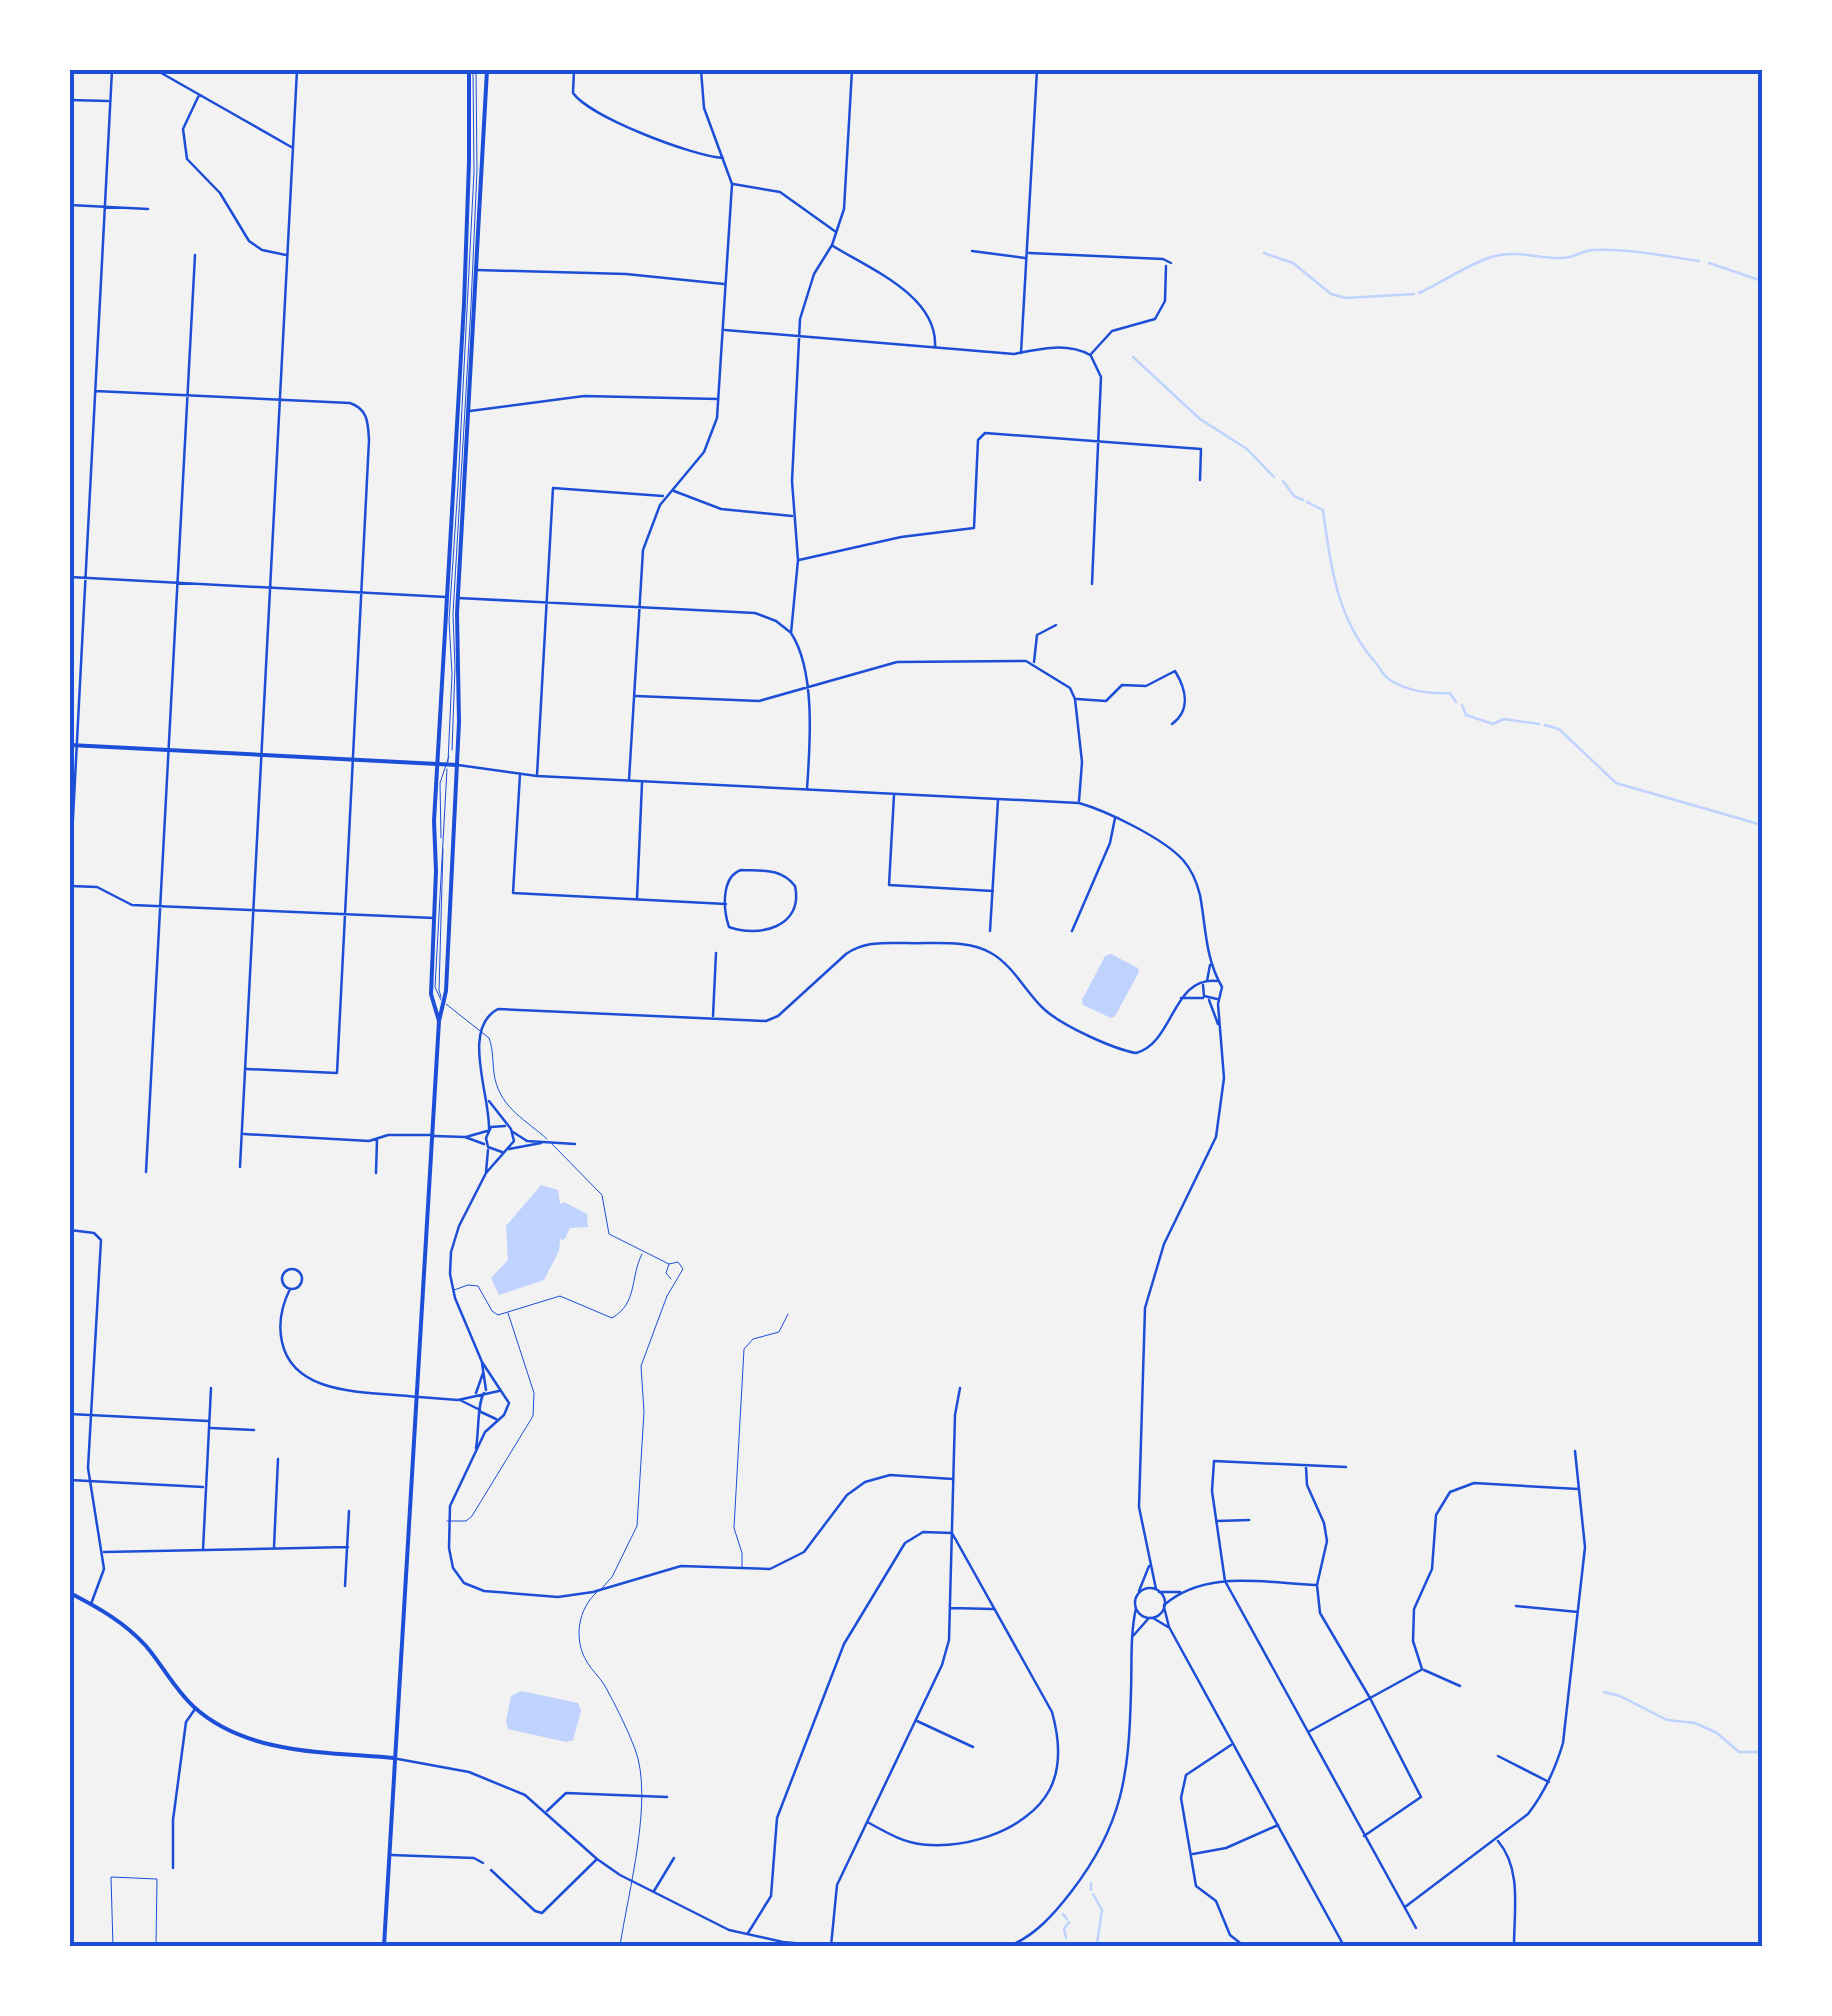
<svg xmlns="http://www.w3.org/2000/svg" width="1832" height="2016" font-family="Montserrat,sans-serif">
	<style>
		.water { fill: #bfd3fe }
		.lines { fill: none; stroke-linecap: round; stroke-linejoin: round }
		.stream { stroke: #bfd3fe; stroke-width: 2.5 }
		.service { stroke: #1d4ed8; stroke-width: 1 }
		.minor { stroke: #1d4ed8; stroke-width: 2.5 }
		.tertiary { stroke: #1d4ed8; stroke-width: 2.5 }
		.secondary { stroke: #1d4ed8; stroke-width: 4 }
		.primary { stroke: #1d4ed8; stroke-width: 4 }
		.neatline { fill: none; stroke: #1d4ed8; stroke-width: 4 }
	</style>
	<rect width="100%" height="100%" fill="#f2f2f2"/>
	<!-- water -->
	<path class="water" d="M 1111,954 L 1138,968 L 1139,972 L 1115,1016 L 1111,1018 L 1083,1005 L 1082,1000 L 1105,956 Z
		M 541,1185 L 558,1190 L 560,1204 L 564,1202 L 587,1214 L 588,1227 L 570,1228 L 564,1240 L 560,1239 L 559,1251 L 544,1280 L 499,1295 L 491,1278 L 508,1260 L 506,1226 Z
		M 521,1691 L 578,1703 L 581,1711 L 573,1740 L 566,1742 L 508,1729 L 506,1721 L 511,1696 Z"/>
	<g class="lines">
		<!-- stream -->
		<path class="stream" d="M 1264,253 L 1293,263 L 1331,294 L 1346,298 L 1414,294
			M 1709,263 L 1762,281
			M 1419,293 C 1444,282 1469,263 1495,256 C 1517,250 1540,259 1563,258 C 1573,258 1582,251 1592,250 C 1628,248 1664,256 1699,261
			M 1133,357 L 1200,419 L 1247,449 L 1274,477
			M 1283,481 L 1294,496 L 1303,500
			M 1307,502 L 1323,510 C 1330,564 1337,620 1376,663 C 1381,669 1383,676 1390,680 C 1409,692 1430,694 1450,693 L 1456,702
			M 1462,705 L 1466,715 L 1493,724 L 1504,719 L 1539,724
			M 1545,725 L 1559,729 L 1616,783 L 1762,825
			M 1604,1692 L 1620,1696 L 1667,1720 L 1695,1723 L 1717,1733 L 1739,1752 L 1762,1752
			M 1091,1890 L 1091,1883
			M 1093,1894 L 1102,1910 L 1097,1944
			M 1063,1914 L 1067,1919
			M 1066,1938 L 1064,1929 L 1069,1922"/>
		<!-- service -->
		<path class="service" d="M 452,750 L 455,667 L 453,614 L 471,306 L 477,170 L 476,70
			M 448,762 L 452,674 L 449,620 L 458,486 L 474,172 L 473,70
			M 441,838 L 440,783 L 449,756
			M 441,997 L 439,990 L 443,849
			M 441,1000 L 435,987 L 447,769
			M 446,1004 L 489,1038 C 494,1051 492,1065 495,1079 C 502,1109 526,1120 547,1139
			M 552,1144 L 602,1195 L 609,1234 L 669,1264 L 678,1262 L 683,1269 L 667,1296 L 641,1366 L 644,1412 L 637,1526 L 612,1577 L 602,1588
			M 669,1264 L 666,1273 L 671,1279
			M 454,1290 L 468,1285 L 478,1286 L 492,1311 L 498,1315 L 560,1296 L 612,1318 C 638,1303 630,1277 642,1254
			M 447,1521 L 466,1521 L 472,1516 L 533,1416 L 534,1393 L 508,1313
			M 742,1568 L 742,1553 L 734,1528 L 744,1349 L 753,1339 L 779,1332 L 788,1314
			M 597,1592 C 578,1609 573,1639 587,1662 C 592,1671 600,1677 605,1686 C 616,1706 627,1728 635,1749 C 654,1799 628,1892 620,1946
			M 113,1946 L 111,1877 L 157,1879 L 156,1946"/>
		<!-- minor -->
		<path class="minor" d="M 156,70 L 293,148
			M 574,70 L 573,93 C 590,117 692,156 723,158
			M 199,95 L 183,129 L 187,159 L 220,193 L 249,241 L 262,250 L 286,255
			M 70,100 L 108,101
			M 733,184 L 780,192 L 836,232
			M 70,205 L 148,209
			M 833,246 C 870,269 938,296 935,347
			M 972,251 L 1025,258
			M 1029,253 L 1163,259 L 1171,263
			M 477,270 L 626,274 L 724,284
			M 725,330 L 1014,354 C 1038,349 1067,342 1090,355
			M 1091,354 L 1112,331 L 1155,319 L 1165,301 L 1166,266
			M 1091,356 L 1101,377 L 1092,584
			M 95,391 L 350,403 C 368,409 368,423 369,440 L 337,1073 L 247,1069
			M 470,411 L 584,396 L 718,399
			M 674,491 L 721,509 L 792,516
			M 799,560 L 901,537 L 974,528 L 978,440 L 985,433 L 1201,449 L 1200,480
			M 70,577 L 446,597
			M 458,598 L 755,613 L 776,621 L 790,632
			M 1034,662 L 1037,635 L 1056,625
			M 636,696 L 759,701 L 897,662 L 1026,661 L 1070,688 L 1075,699 L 1082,762 L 1079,801
			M 1077,699 L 1106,701 L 1122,685 L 1146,686 L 1175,671 C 1186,689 1191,710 1172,724
			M 520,774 L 513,893 L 726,904
			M 537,775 L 553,488 L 663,496
			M 629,780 L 643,550 L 660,505 L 704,452 L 717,418 L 732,184 L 704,108 L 701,70
			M 807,789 C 810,745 816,671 791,633 L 798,560 L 792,481 L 800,319 L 814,274 L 832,245 L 844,209 L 852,70
			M 894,795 L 889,885 L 993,891
			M 741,870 C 763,871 781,868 795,886 C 804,927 759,938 729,927 C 723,909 721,877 741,870 Z
			M 70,875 L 112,70
			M 70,886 L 97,887 L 132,905 L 434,918
			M 637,899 L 642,783
			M 990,931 L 998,800
			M 1072,931 L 1110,843 L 1115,818
			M 713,1016 L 716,953
			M 244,1134 L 369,1141 L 388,1135 L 430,1135
			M 240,1167 L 297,70
			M 146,1172 L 195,255
			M 376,1173 L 377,1139
			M282 1279a10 10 0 1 1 20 0a10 10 0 1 1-20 0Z
			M 290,1289 C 282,1305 278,1324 282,1342 C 294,1398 371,1391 417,1397
			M 70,1414 L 208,1421
			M 211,1428 L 254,1430
			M 1306,1467 L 1307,1485 L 1324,1523 L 1327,1541 L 1317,1585 L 1320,1613 L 1370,1698 L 1421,1797 L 1364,1836
			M 1346,1467 L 1214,1461 L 1212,1491 L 1225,1581 L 1416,1928
			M 70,1480 L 203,1487
			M 1217,1521 L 1249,1520
			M 274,1547 L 278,1459
			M 203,1550 L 211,1388
			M 104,1552 L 348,1547
			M 345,1586 L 349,1511
			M 1159,1592 L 1180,1592
			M 1164,1605 C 1206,1569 1265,1583 1316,1585
			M 1516,1606 L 1578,1612
			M 951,1608 L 993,1609
			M 1422,1669 L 1413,1641 L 1414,1609 L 1432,1569 L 1436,1515 L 1450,1492 L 1474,1483 L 1578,1489
			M 1424,1670 L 1460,1686
			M 917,1721 L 973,1747
			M 1310,1731 L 1421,1670
			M 1231,1745 L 1186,1775 L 1181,1798 L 1196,1886 L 1216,1901 L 1230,1935 L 1244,1946
			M 1498,1756 L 1549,1782
			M 547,1811 L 566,1793 L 667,1797
			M 1498,1841 C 1522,1869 1514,1911 1514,1946
			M 1193,1854 L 1226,1848 L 1278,1825
			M 391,1855 L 474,1858 L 483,1863
			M 173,1868 L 173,1820 L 186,1722 L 195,1709
			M 491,1870 L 535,1911 L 542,1913 L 596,1860
			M 654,1891 L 674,1858
			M 1405,1907 L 1528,1814 C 1545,1792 1555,1770 1563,1743 L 1585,1547 L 1575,1451
			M 748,1933 L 771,1896 L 777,1818 L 844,1644 L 905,1543 L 923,1532 L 952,1533 L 1052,1712 C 1059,1737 1062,1765 1050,1789 C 1028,1832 956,1854 910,1842 C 896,1839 881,1829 867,1822
			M 831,1946 L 837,1885 L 942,1665 L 949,1640 L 955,1415 L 960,1388"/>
		<!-- tertiary -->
		<path class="tertiary" d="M 1009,70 L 1037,72
			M 1021,353 L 1037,70
			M 458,765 L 537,776 L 1079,803 C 1107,811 1163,838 1183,860 C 1191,869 1197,883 1200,895 C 1206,927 1205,958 1222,987 L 1218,1004 L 1224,1078 L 1216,1137 L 1164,1244 L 1145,1308 L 1139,1507 L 1156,1589
			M 1207,981 L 1210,965
			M 1203,985 L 1204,996 L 1217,999
			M 1181,998 L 1203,998
			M 1209,1000 L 1218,1024
			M 489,1101 L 511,1129 L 514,1141 L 486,1173 L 459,1226 L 451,1252 L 450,1274 L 455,1298 L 482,1362 L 509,1403 L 504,1415 L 485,1432 L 450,1506 L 449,1548 L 453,1568 L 464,1583 L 484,1591 L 558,1597 L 593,1592 L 681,1566 L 770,1569 L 804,1552 L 847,1495 L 865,1482 L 890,1475 L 953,1479
			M 489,1129 C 490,1095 461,1028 498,1009 L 766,1021 L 778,1016 L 846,954 C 865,941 884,943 906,943 C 933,944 968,939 991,953 C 1014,966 1026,993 1045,1010 C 1063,1026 1113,1049 1136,1053 C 1174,1043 1172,976 1217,981
			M 513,1132 L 527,1141 L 575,1144
			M 434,1136 L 465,1137 L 484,1144
			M 466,1137 L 487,1131
			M 509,1149 L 541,1143
			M 502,1152 L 488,1147 L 486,1138 L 491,1127 L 505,1126
			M 486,1172 L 488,1150
			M 70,1230 L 94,1233 L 101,1240 L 88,1468 L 104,1569 L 91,1604
			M 482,1363 L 486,1390
			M 476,1393 L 483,1373
			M 419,1397 L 458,1400 L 499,1391
			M 460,1400 L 480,1410
			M 481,1412 L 496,1419
			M 476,1448 C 479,1433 477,1404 484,1393
			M1135 1603a15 15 0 1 1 30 0a15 15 0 1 1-30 0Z
			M 1139,1591 L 1149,1566
			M 1164,1607 L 1169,1627 L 1344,1946
			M 1153,1618 L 1168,1627
			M 1133,1636 L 1148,1619
			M 398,1759 L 469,1772 L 525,1795 L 597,1859 L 620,1875 L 729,1930 L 783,1942 L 826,1946
			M 1009,1946 C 1035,1936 1054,1914 1071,1892 C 1123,1825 1129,1774 1131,1691 C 1132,1664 1130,1635 1136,1608"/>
		<!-- secondary -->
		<path class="secondary" d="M 70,745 L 457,765
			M 70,1593 C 99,1608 124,1622 146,1646 C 163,1666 175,1690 194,1707 C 247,1755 327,1752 394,1758"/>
		<!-- primary -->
		<path class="primary" d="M 439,1021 L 431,994 L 436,871 L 434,821 L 464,304 L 469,162 L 469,70
			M 384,1946 L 439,1021 L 446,991 L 459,722 L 457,613 L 487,70"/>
	</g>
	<!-- border -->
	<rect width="1832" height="2016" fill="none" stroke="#ffffff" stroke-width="145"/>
	<rect x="72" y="72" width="1688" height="1872" class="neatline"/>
</svg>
